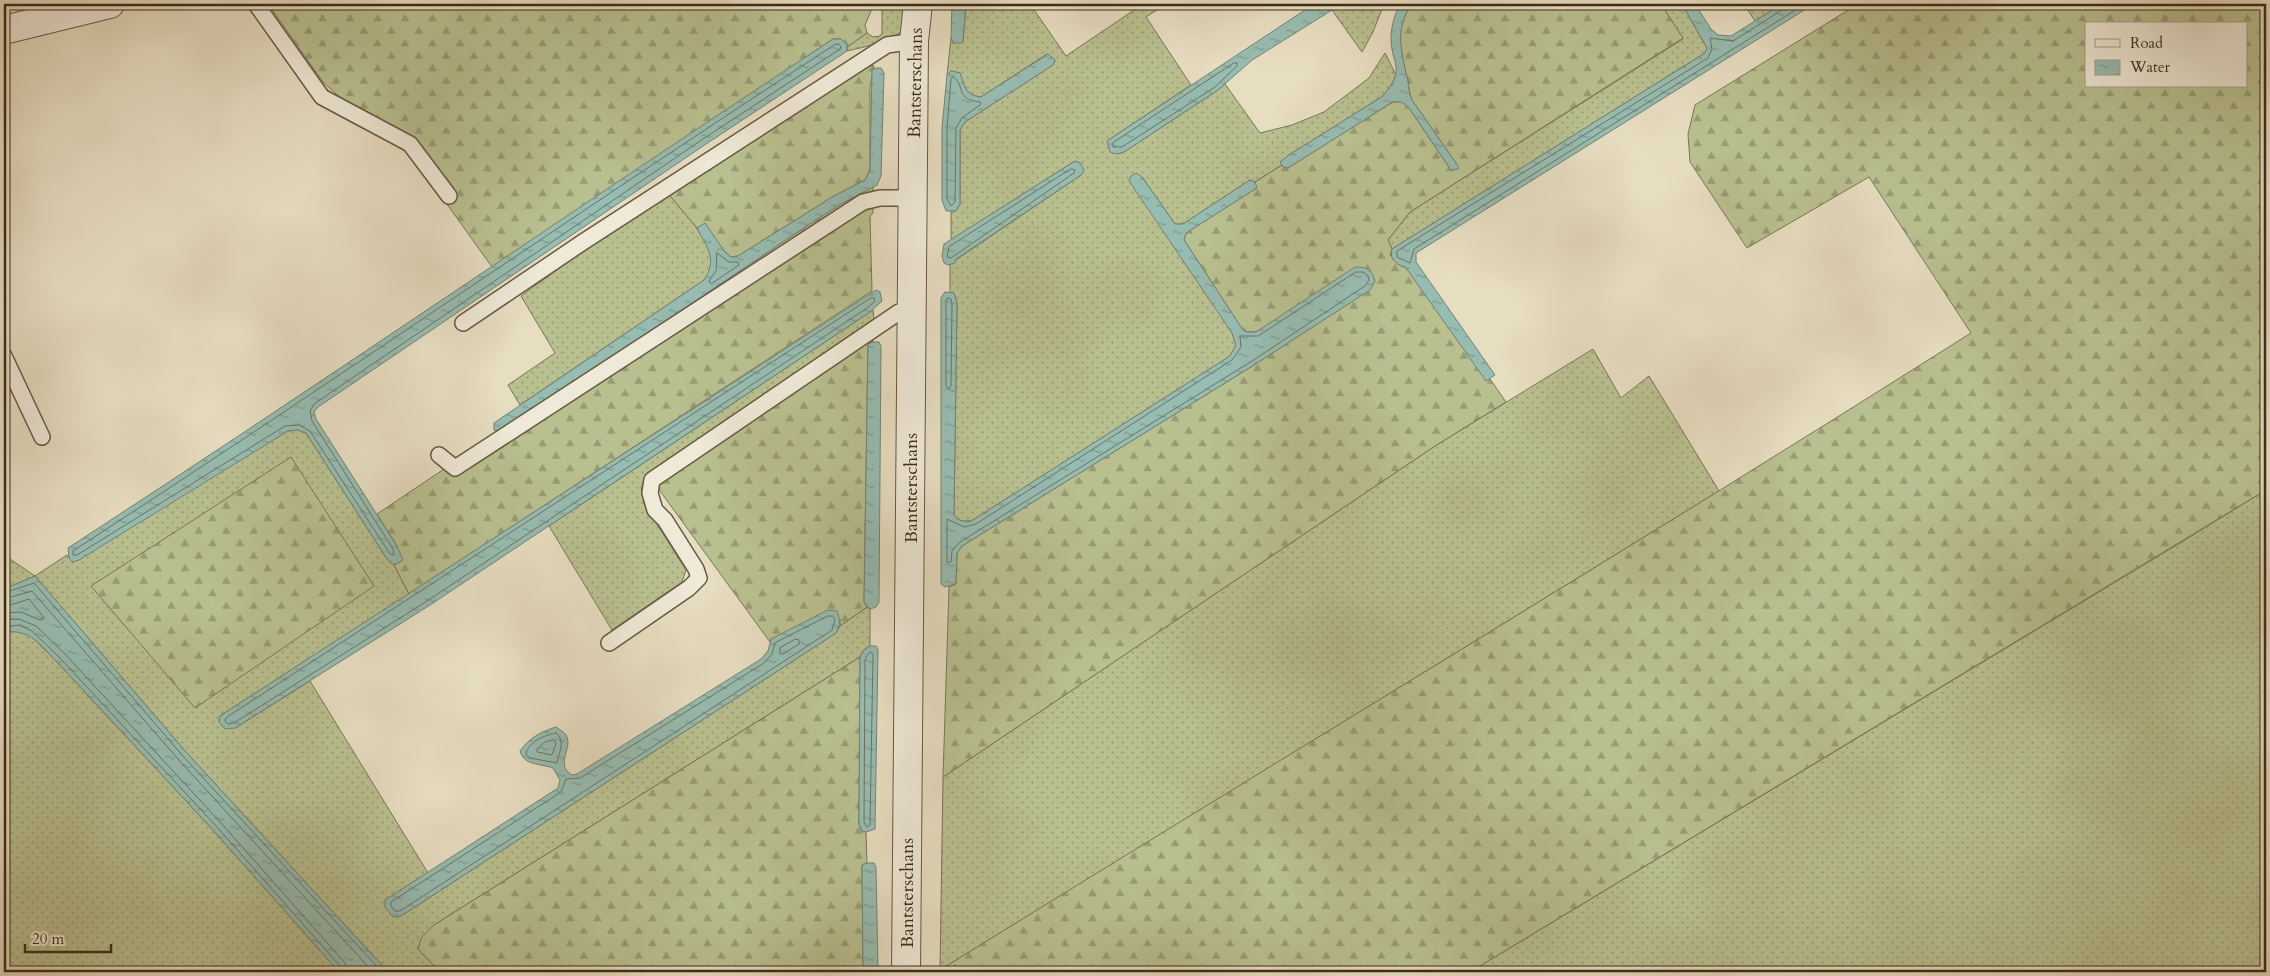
<svg xmlns="http://www.w3.org/2000/svg" width="2270" height="976" font-family="Cardo,serif">
	<style>
		.grass { fill: url(#grass-dots); stroke: #7a7654 }
		.forest { fill: url(#forest-firs); stroke: #7a7654; fill-rule: evenodd }
		.water { fill: url(#water-ripples); stroke: #738274 }
		.lines { fill: none; stroke-linecap: round; stroke-linejoin: round }
		.shore { stroke: #6a7464; stroke-width: 1 }
		.service-casing { stroke: #675842; stroke-width: 18 }
		.minor-casing { stroke: #675842; stroke-width: 30 }
		.tertiary-casing { stroke: #675842; stroke-width: 30 }
		.service { stroke: #efe9d7; stroke-width: 15 }
		.minor { stroke: #efe9d7; stroke-width: 28 }
		.tertiary { stroke: #efe9d7; stroke-width: 28 }
		.labels { text-anchor: middle; stroke-width: 4.5; stroke-linejoin: round; paint-order: stroke }
		.street-label { font-size: 18px; fill: #3c2c18; stroke: #efe9d7 }
	</style>
	<defs>
		<pattern id="grass-dots" width="8" height="8" patternUnits="userSpaceOnUse" patternTransform="scale(1.25)"><rect width="8" height="8" fill="#b9c090"/><path d="M2 2h.1M6 6h.1" fill="none" stroke="#989c75" stroke-width="1.8" stroke-linecap="round"/></pattern>
		<pattern id="forest-firs" width="22" height="20" patternUnits="userSpaceOnUse" patternTransform="scale(1.25)"><rect width="22" height="20" fill="#b9c090"/><path d="M5 1l3.5 6h-7zM16 11l3.5 6h-7z" fill="#989c75"/></pattern>
		<pattern id="water-ripples" width="26" height="14" patternUnits="userSpaceOnUse" patternTransform="scale(1.25)"><rect width="26" height="14" fill="#97bcb1"/><path d="M2 4q2-2 4 0t4 0M15 11q2-2 4 0t4 0" fill="none" stroke="#7c998f"/></pattern>
	</defs>
	<rect width="100%" height="100%" fill="#e7ddc1"/>
	<filter id="stains"><feTurbulence type="fractalNoise" baseFrequency=".004" numOctaves="4"/><feColorMatrix values="0 0 0 0 .2 0 0 0 0 .09 0 0 0 0 .02 0 0 0 .5 -.17"/></filter>
	<radialGradient id="worn" r=".72"><stop offset=".6" stop-color="#630" stop-opacity="0"/><stop offset="1" stop-color="#630" stop-opacity=".3"/></radialGradient>
	<!-- grass -->
	<path class="grass" d="M 882,4 L 908,4 L 906,28 C 888,43 868,46 847,51 L 847,47 L 867,33 L 873,37 L 880,36 L 882,33 Z
		M 966,4 L 1030,4 L 1066,56 L 1143,4 L 1166,4 L 1146,17 L 1191,85 L 1107,141 L 1117,154 L 1124,152 L 1218,90 L 1225,84 L 1260,133 L 1292,125 L 1324,112 L 1369,78 L 1385,53 L 1396,75 L 1392,84 L 1383,96 L 1289,155 L 1280,162 L 1282,165 L 1255,182 L 1250,180 L 1183,224 L 1175,224 L 1142,177 L 1232,333 L 1236,345 L 1230,356 L 973,520 C 965,522 958,522 954,515 L 957,303 L 954,293 L 950,293 L 950,264 L 1081,175 L 1083,170 L 1075,161 L 951,240 L 951,211 L 956,211 L 960,204 L 960,130 L 965,122 L 1053,65 L 1055,60 L 1047,54 L 981,97 C 965,95 965,87 960,73 L 951,71 L 947,75 L 951,38 L 954,43 L 963,41 Z
		M 1336,4 L 1384,4 L 1373,32 L 1362,52 L 1332,10 Z
		M 1661,4 L 1682,4 L 1707,48 L 1705,53 L 1392,249 L 1388,240 L 1410,212 L 1683,39 Z
		M 1744,4 L 1782,4 L 1755,21 Z
		M 666,191 C 680,207 718,247 711,270 C 710,273 706,277 704,280 L 520,405 L 508,385 L 555,353 L 521,296 Z
		M 873,310 L 874,320 L 653,470 L 641,487 L 644,504 L 686,570 L 682,582 L 612,630 L 549,526 Z
		M 1593,349 L 1621,398 L 1649,376 L 1719,491 L 940,970 L 943,777 L 1435,446 Z
		M 298,430 L 306,433 L 387,559 L 394,565 L 409,594 L 220,716 L 219,722 L 235,728 L 310,681 L 428,873 L 385,900 L 401,916 L 836,633 L 840,626 L 867,607 L 870,609 L 870,646 L 864,650 L 860,657 L 434,925 L 418,949 L 440,972 L 388,972 L 186,752 L 35,576 L 4,589 L 4,555 L 35,576 L 67,555 L 69,558 L 288,431 Z
		M 2266,490 L 2266,972 L 1470,972 L 2180,543 Z
		M 18,630 L 30,635 L 57,662 L 213,830 L 339,972 L 4,972 L 4,632 Z"/>
	<!-- forest -->
	<path class="forest" d="M 268,4 L 874,4 L 865,25 L 867,33 L 847,47 L 841,39 L 833,39 L 492,267 L 391,126 L 344,101 L 323,82 Z
		M 1411,4 L 1661,4 L 1683,38 L 1410,212 L 1388,240 L 1392,249 L 1390,255 L 1401,266 L 1406,267 L 1486,380 L 1490,379 L 1506,402 L 1435,446 L 943,777 L 949,587 L 956,584 L 957,553 L 962,546 L 1254,365 L 1369,290 L 1375,281 L 1255,332 L 1247,332 L 1243,330 L 1188,246 L 1184,240 L 1186,233 L 1256,188 L 1255,182 L 1282,165 L 1288,168 L 1391,103 C 1399,100 1403,102 1409,108 L 1451,170 L 1458,166 L 1412,100 C 1408,90 1409,82 1406,73 C 1399,45 1396,30 1411,4 Z
		M 1858,4 L 2266,4 L 2266,490 L 1470,972 L 940,972 L 940,970 C 1283,757 1630,549 1971,333 L 1869,177 L 1747,248 L 1690,162 L 1688,134 L 1695,105 ZM 2086,24 L 2246,24 L 2246,86 L 2086,86 Z
		M 864,63 L 874,66 L 870,87 L 870,170 L 865,180 L 834,196 L 738,256 L 731,257 L 725,252 L 705,224 L 697,228 L 666,191 Z
		M 873,187 L 873,213 L 870,216 L 872,291 L 409,594 L 394,565 L 400,562 L 397,546 L 377,514 L 787,239 L 839,205 Z
		M 873,334 L 873,342 L 868,345 L 864,602 L 867,607 L 840,626 L 840,619 L 771,639 L 770,642 L 660,491 L 659,483 Z
		M 291,457 L 374,586 L 195,708 L 91,586 Z
		M 860,657 L 859,824 L 862,831 L 866,832 L 867,863 L 862,865 L 863,972 L 440,972 L 418,949 L 421,938 L 434,925 Z"/>
	<!-- water -->
	<path class="water" d="M 952,4 L 966,4 L 963,41 L 961,43 L 953,43 L 951,38 Z
		M 1314,4 L 1336,5 L 1332,10 L 1252,60 L 1218,90 L 1124,152 L 1117,154 L 1110,152 L 1107,141 Z
		M 1400,4 L 1411,4 C 1396,30 1400,44 1406,73 C 1409,82 1408,91 1412,100 L 1458,166 L 1458,169 L 1451,170 L 1409,108 C 1403,102 1399,100 1391,103 L 1288,168 L 1283,167 L 1280,162 L 1289,155 L 1383,96 C 1389,88 1395,82 1396,72 C 1397,65 1393,56 1392,49 C 1389,33 1393,18 1400,4 Z
		M 1682,4 L 1695,4 L 1711,29 L 1718,35 L 1731,36 L 1782,4 L 1814,4 L 1416,253 L 1416,262 L 1495,375 L 1486,381 L 1406,268 C 1396,264 1389,260 1392,249 L 1705,53 L 1707,48 Z
		M 833,39 L 841,39 L 847,45 L 847,51 L 706,144 L 318,407 L 314,412 L 316,419 L 397,546 L 403,560 L 394,565 L 387,559 L 306,433 L 298,430 L 288,431 L 79,560 L 73,562 L 69,558 L 68,548 C 325,381 577,207 833,39 Z
		M 1048,54 L 1055,60 L 1053,65 L 965,122 L 960,130 L 960,204 L 956,211 L 946,211 L 942,200 L 942,128 L 947,75 L 951,71 L 960,73 C 965,87 965,95 981,97 Z
		M 876,68 L 881,68 L 884,73 L 881,176 L 877,185 L 839,205 L 787,239 L 500,433 L 494,430 L 494,423 L 704,280 C 718,259 707,248 697,228 L 705,223 L 725,252 L 731,257 L 738,256 L 834,196 L 865,180 L 870,170 L 872,70 Z
		M 1075,161 L 1080,163 L 1084,170 L 1081,175 L 956,259 L 955,263 L 948,265 L 944,263 L 942,256 L 944,244 Z
		M 1136,173 L 1142,177 L 1175,224 L 1183,224 L 1250,180 L 1255,182 L 1257,188 L 1186,233 L 1184,240 L 1243,330 L 1247,332 L 1256,332 L 1355,267 C 1366,267 1372,269 1375,281 L 1370,290 L 1254,365 L 962,546 L 957,553 L 956,584 L 945,587 L 941,584 L 941,298 L 945,292 L 954,293 L 957,303 L 954,515 C 958,522 966,522 973,520 L 1230,356 L 1236,345 L 1232,333 L 1129,181 L 1131,176 Z
		M 876,290 L 880,292 L 882,301 L 870,312 L 430,605 L 235,728 L 225,729 L 219,722 L 220,716 Z
		M 873,342 L 879,342 L 881,346 L 879,602 L 876,607 L 870,609 L 864,602 L 868,344 Z
		M 35,576 L 186,752 L 388,972 L 339,972 L 213,830 L 57,662 C 39,644 31,629 4,632 L 4,589 Z
		M 828,610 L 837,611 C 840,620 841,624 836,633 L 401,916 L 393,917 L 385,907 L 385,900 L 558,788 L 560,780 L 553,768 C 540,763 524,766 520,751 C 530,737 541,732 556,727 C 559,729 564,732 566,735 C 574,748 554,764 572,775 L 577,774 L 761,659 L 768,651 L 771,639 Z
		M 870,646 L 876,646 L 878,649 L 875,829 L 866,832 L 862,831 L 859,824 L 860,657 L 864,650 Z
		M 867,863 L 874,863 L 876,867 L 878,972 L 863,972 L 862,865 Z"/>
	<g class="lines">
		<!-- shore -->
		<path class="shore" d="M 1784,4 L 1782,10 L 1733,41 L 1710,38 L 1712,49 L 1708,58 L 1397,251 L 1397,257 L 1410,263 L 1414,249 L 1805,4
			M 839,44 L 841,47 L 840,49 L 703,139 L 314,404 L 310,411 L 312,421 L 393,549 L 394,555 L 390,554 L 310,431 L 299,425 L 285,426 L 77,555 L 73,555 L 73,551 C 329,385 579,211 834,45 Z
			M 1234,63 L 1237,63 L 1237,66 L 1215,87 L 1122,147 L 1113,147 L 1113,143 Z
			M 954,77 C 966,88 955,99 980,102 L 981,104 L 962,118 L 956,128 L 955,202 L 951,206 L 947,199 L 947,128 L 951,79 Z
			M 1071,169 L 1075,170 L 1074,173 L 951,258 L 947,257 L 949,247 Z
			M 717,253 L 729,262 L 738,262 L 739,265 L 711,284 L 709,281 L 716,271 Z
			M 1356,272 L 1363,272 L 1368,276 L 1369,280 L 1365,286 L 1252,361 L 960,542 L 952,551 L 951,562 L 947,562 L 947,519 L 964,527 L 976,524 L 1232,360 L 1241,347 L 1240,336 L 1258,336 Z
			M 871,298 L 874,298 L 875,301 L 867,308 L 427,601 L 234,723 L 228,724 L 225,721 L 226,718 Z
			M 948,298 L 951,299 L 952,304 L 951,386 L 949,389 L 946,386 L 946,301 Z
			M 4,593 L 34,583 L 182,755 L 382,972
			M 4,599 L 32,591 L 178,759 L 373,972
			M 4,607 L 29,599 L 44,618 L 40,620 L 21,612 L 4,613
			M 828,616 L 833,616 L 835,620 L 832,630 L 400,911 L 395,911 L 391,906 L 391,902 L 561,792 L 566,779 L 580,778 L 764,663 L 772,654 L 775,643 Z
			M 4,620 L 19,619 L 36,626 L 65,654 L 221,823 L 345,963 L 348,972
			M 4,627 L 19,625 L 32,631 L 60,658 L 217,827 L 341,967 L 342,972
			M 796,639 L 799,640 L 799,644 L 783,654 L 780,654 L 780,648 Z
			M 871,652 L 873,655 L 870,825 L 867,827 L 864,822 L 865,659 L 868,654 Z
			M 556,733 C 566,741 559,752 557,763 L 530,758 L 526,754 C 528,742 545,735 556,733 Z
			M 554,740 L 556,743 L 552,755 L 537,752 L 537,749 L 545,742 Z"/>
		<!-- service casing -->
		<g class="service-casing">
			<path id="service" d="M 256,4 L 322,97 L 410,144 L 449,196
				M 463,323 L 583,242 L 887,45 L 914,41
				M 4,356 L 42,437
				M 439,455 L 455,468 L 863,202 L 880,198 L 913,198
				M 609,643 L 689,588 L 699,578 L 696,569 L 665,520 L 655,510 L 650,493 L 652,480 L 899,312 L 912,315"/>
		</g>
		<!-- minor casing -->
		<g class="minor-casing">
			<path id="minor" d="M 906,972 L 914,41 L 918,4"/>
		</g>
		<!-- tertiary casing -->
		<g class="tertiary-casing">
			<path id="tertiary" d="M 4,30 L 110,4"/>
		</g>
		<!-- service -->
		<use href="#service" class="service"/>
		<!-- minor -->
		<use href="#minor" class="minor"/>
		<!-- tertiary -->
		<use href="#tertiary" class="tertiary"/>
	</g>
	<g class="labels">
		<!-- street labels -->
		<g class="street-label">
			<text transform="translate(915 83) rotate(-89)" y="6">Bantsterschans</text>
			<text transform="translate(911 488) rotate(-90)" y="6">Bantsterschans</text>
			<text transform="translate(907 893) rotate(-90)" y="6">Bantsterschans</text>
		</g>
	</g>
	<!-- margin -->
	<rect width="2270" height="976" fill="none" stroke="#e7ddc1" stroke-width="20"/>
	<rect x="5" y="5" width="2260" height="966" fill="none" stroke="#3c2c18" stroke-width="2.5"/>
	<rect x="10" y="10" width="2250" height="956" fill="none" stroke="#3c2c18"/>
	<!-- legend -->
	<rect x="2085" y="22" width="162" height="65" fill="#efe9d7" stroke="#a79d8b"/>
	<rect x="2095" y="39" width="25" height="8" fill="#efe9d7" stroke="#a79d8b"/>
	<text x="2130" y="48" font-size="15" fill="#3c2c18">Road</text>
	<rect x="2095" y="60" width="25" height="15" fill="url(#water-ripples)" stroke="#a79d8b"/>
	<text x="2130" y="72" font-size="15" fill="#3c2c18">Water</text>
	<!-- scale -->
	<path d="M25 944v8h86v-8" fill="none" stroke="#3c2c18" stroke-width="2.5"/>
	<text x="32" y="944" font-size="15" fill="#3c2c18" stroke="#efe9d7" stroke-width="4" paint-order="stroke">20 m</text>
	<rect width="100%" height="100%" filter="url(#stains)"/>
	<rect width="100%" height="100%" fill="url(#worn)"/>
</svg>
